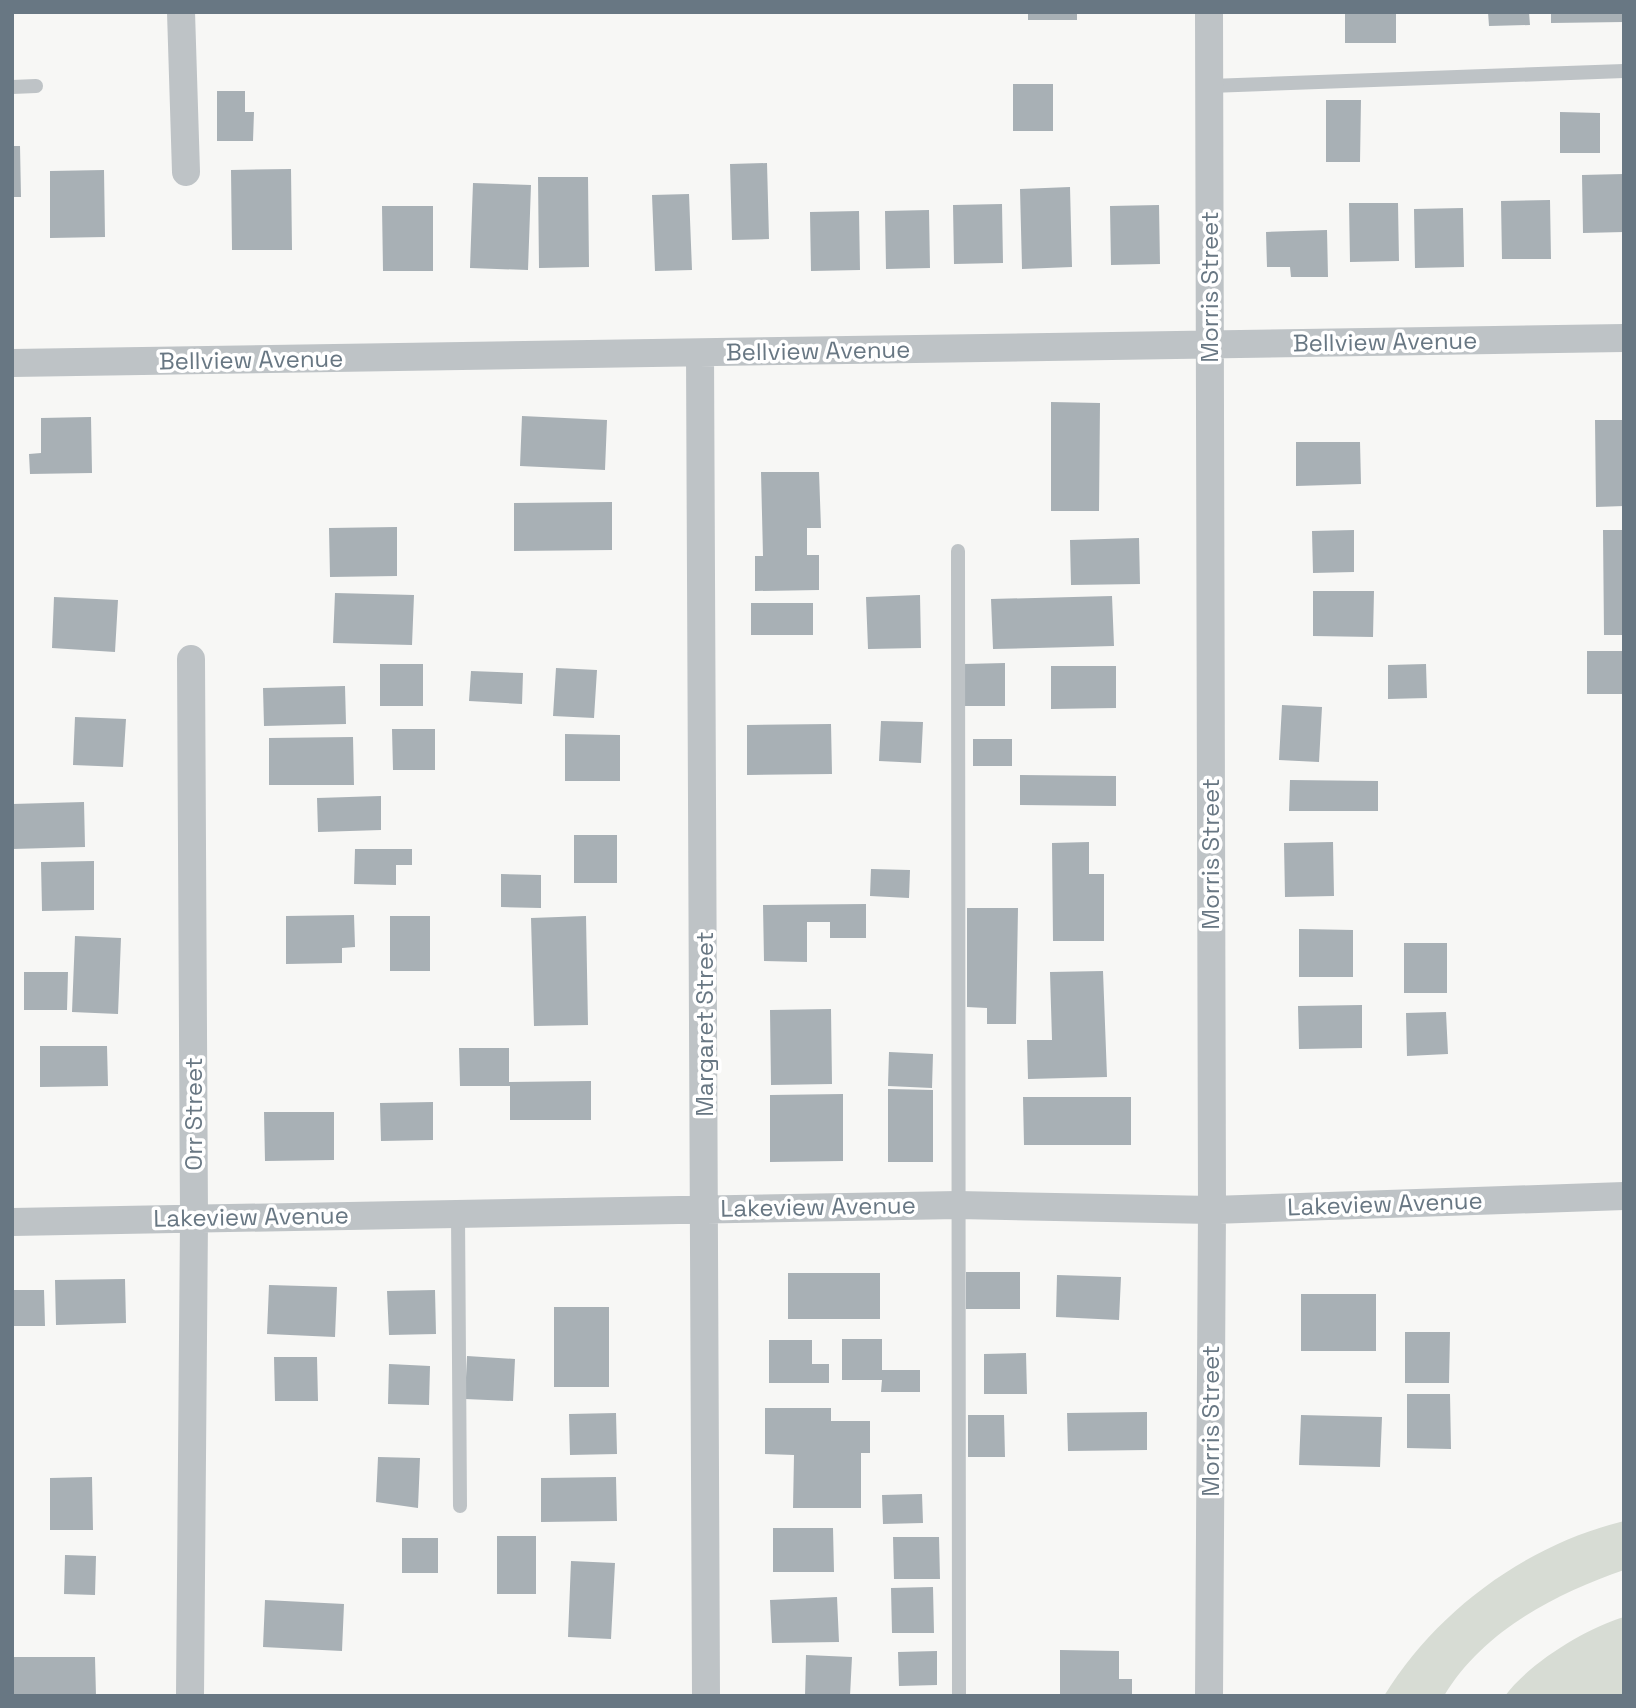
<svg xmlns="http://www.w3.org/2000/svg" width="1636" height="1708" font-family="'Space Grotesk',sans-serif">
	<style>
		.green { fill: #d7dcd4 }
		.building { fill: #a8b0b5 }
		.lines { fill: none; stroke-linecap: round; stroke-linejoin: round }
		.service { stroke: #bec3c6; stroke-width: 14 }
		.minor { stroke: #bec3c6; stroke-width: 28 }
		.labels { text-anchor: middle; stroke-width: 7; stroke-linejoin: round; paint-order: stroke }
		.street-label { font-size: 24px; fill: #687783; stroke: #fff }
	</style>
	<rect width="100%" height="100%" fill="#f7f7f5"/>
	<!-- green -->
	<path class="green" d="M 1624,1521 L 1624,1570 C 1555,1594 1483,1631 1444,1696 L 1384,1696 C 1437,1610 1526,1545 1624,1521 Z
		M 1624,1617 L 1624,1696 L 1505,1696 C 1528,1664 1586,1628 1624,1617 Z"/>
	<!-- building -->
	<path class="building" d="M 1028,12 L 1077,12 L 1077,20 L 1028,20 Z
		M 1345,12 L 1396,12 L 1396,43 L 1345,43 Z
		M 1488,12 L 1529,12 L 1530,25 L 1489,26 Z
		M 1551,12 L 1624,12 L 1624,22 L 1551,23 Z
		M 1013,84 L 1053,84 L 1053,131 L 1013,131 Z
		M 217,91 L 245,91 L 245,112 L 254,112 L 253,141 L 217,141 Z
		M 1326,100 L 1361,100 L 1360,162 L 1326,162 Z
		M 1560,112 L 1600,113 L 1600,153 L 1560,153 Z
		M 12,146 L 20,146 L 21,197 L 12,197 Z
		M 767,163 L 769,239 L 732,240 L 730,164 Z
		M 291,169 L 292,250 L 232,250 L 231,170 Z
		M 104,170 L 105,237 L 50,238 L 50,171 Z
		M 1624,174 L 1624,232 L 1583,233 L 1582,175 Z
		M 538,177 L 588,177 L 589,267 L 539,268 Z
		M 473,183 L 531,185 L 528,270 L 470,268 Z
		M 1070,187 L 1072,267 L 1022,269 L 1020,189 Z
		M 689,194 L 692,270 L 655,271 L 652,195 Z
		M 1550,200 L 1551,259 L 1502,259 L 1501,201 Z
		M 1349,203 L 1398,203 L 1399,261 L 1350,262 Z
		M 1002,204 L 1003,263 L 954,264 L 953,205 Z
		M 1159,205 L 1160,264 L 1111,265 L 1110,206 Z
		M 382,206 L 433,206 L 433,271 L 383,271 Z
		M 1463,208 L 1464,267 L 1415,268 L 1414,209 Z
		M 929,210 L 930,268 L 886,269 L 885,211 Z
		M 859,211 L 860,270 L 811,271 L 810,212 Z
		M 1327,230 L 1328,277 L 1291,277 L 1290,267 L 1267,267 L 1266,232 Z
		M 1051,402 L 1100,403 L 1099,511 L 1051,511 Z
		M 522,416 L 607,420 L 605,470 L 520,466 Z
		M 91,417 L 92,473 L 30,474 L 29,454 L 41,453 L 41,418 Z
		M 1595,420 L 1624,420 L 1624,506 L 1596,507 Z
		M 1296,442 L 1360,442 L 1361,484 L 1296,486 Z
		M 761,472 L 819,472 L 821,528 L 807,528 L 807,555 L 819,555 L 819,590 L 755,591 L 755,556 L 763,556 Z
		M 612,502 L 612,550 L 514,551 L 514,503 Z
		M 397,527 L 397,576 L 330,577 L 329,528 Z
		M 1354,530 L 1354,572 L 1313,573 L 1312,531 Z
		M 1603,530 L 1624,530 L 1624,635 L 1604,635 Z
		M 1139,538 L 1140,584 L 1071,585 L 1070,540 Z
		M 1313,591 L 1374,591 L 1373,637 L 1313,636 Z
		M 335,593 L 414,595 L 412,645 L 333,643 Z
		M 920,595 L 921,648 L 868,649 L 866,597 Z
		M 1112,596 L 1114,646 L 993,649 L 991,599 Z
		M 54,597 L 118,600 L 115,652 L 52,648 Z
		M 751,603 L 813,603 L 813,635 L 751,635 Z
		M 1587,651 L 1624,651 L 1624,694 L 1587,694 Z
		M 1005,663 L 1005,706 L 963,706 L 963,664 Z
		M 380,664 L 423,664 L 423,706 L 380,706 Z
		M 1426,664 L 1427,698 L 1388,699 L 1388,665 Z
		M 1051,666 L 1116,666 L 1116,708 L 1051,709 Z
		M 556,668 L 597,670 L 594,718 L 553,716 Z
		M 471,671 L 523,673 L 522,704 L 469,701 Z
		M 345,686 L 346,724 L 264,726 L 263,688 Z
		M 1282,705 L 1322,707 L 1319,762 L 1279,760 Z
		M 75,717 L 126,719 L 123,767 L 73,765 Z
		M 881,721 L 923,722 L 921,763 L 879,761 Z
		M 831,724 L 832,774 L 747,775 L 747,725 Z
		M 392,729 L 435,729 L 435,770 L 393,770 Z
		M 565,734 L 620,735 L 620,781 L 565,781 Z
		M 353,737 L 354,785 L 269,785 L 269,738 Z
		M 973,739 L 1012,739 L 1012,766 L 973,766 Z
		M 1020,775 L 1116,776 L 1116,806 L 1020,805 Z
		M 1290,780 L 1378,781 L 1378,811 L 1289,811 Z
		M 381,796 L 381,830 L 318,832 L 317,798 Z
		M 84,802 L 85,847 L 12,849 L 12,804 Z
		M 574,835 L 617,835 L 617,883 L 574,883 Z
		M 1089,842 L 1089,874 L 1104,874 L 1104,941 L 1053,941 L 1052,843 Z
		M 1333,842 L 1334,896 L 1285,897 L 1284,843 Z
		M 355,849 L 412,849 L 412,865 L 396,865 L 396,885 L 354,884 Z
		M 94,861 L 94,910 L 42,911 L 41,862 Z
		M 871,869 L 910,870 L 909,898 L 870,896 Z
		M 501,874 L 541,875 L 541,908 L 501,907 Z
		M 866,904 L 866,938 L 830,938 L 830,922 L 807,922 L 807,962 L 764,961 L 763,905 Z
		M 967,908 L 1018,908 L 1016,1024 L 987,1024 L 987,1008 L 967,1007 Z
		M 354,915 L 355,947 L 342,948 L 342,963 L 286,964 L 286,916 Z
		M 390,916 L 430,916 L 430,971 L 390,971 Z
		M 586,916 L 588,1025 L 534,1026 L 531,918 Z
		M 1299,929 L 1353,930 L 1353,977 L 1299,977 Z
		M 75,936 L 121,938 L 118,1014 L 72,1012 Z
		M 1404,943 L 1447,943 L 1447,993 L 1404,993 Z
		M 1103,971 L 1107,1077 L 1028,1079 L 1027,1040 L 1052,1040 L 1050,972 Z
		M 24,972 L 68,972 L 67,1010 L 24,1010 Z
		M 1362,1005 L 1362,1048 L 1299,1049 L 1298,1006 Z
		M 831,1009 L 832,1084 L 771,1085 L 770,1010 Z
		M 1446,1012 L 1448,1054 L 1407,1056 L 1406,1013 Z
		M 40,1046 L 107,1046 L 108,1086 L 40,1087 Z
		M 459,1048 L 509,1048 L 509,1082 L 591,1081 L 591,1120 L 510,1120 L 510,1086 L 460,1086 Z
		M 889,1052 L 933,1054 L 932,1088 L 888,1086 Z
		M 888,1089 L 933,1090 L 933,1162 L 888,1162 Z
		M 843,1094 L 843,1161 L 770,1162 L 770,1095 Z
		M 1023,1097 L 1131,1097 L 1131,1145 L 1024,1145 Z
		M 433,1102 L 433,1140 L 381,1141 L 380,1103 Z
		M 264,1112 L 334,1112 L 334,1160 L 265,1161 Z
		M 966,1272 L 1020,1272 L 1020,1309 L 966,1309 Z
		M 788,1273 L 880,1273 L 880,1319 L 788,1319 Z
		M 1057,1275 L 1121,1277 L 1119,1320 L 1056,1317 Z
		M 125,1279 L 126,1323 L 56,1325 L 55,1280 Z
		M 269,1285 L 337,1287 L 335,1337 L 267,1334 Z
		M 12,1290 L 44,1290 L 45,1326 L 12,1326 Z
		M 435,1290 L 436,1334 L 389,1335 L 387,1291 Z
		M 1301,1294 L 1376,1294 L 1376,1351 L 1301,1351 Z
		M 554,1307 L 609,1307 L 609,1387 L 554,1387 Z
		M 1405,1332 L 1450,1332 L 1449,1383 L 1405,1383 Z
		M 842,1339 L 882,1339 L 882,1370 L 920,1370 L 920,1392 L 881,1392 L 882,1380 L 842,1380 Z
		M 769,1340 L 812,1340 L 812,1364 L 829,1364 L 829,1383 L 769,1383 Z
		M 1026,1353 L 1027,1394 L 984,1394 L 984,1354 Z
		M 467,1356 L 515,1359 L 513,1401 L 465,1399 Z
		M 274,1357 L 317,1357 L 318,1401 L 275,1401 Z
		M 389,1364 L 430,1366 L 429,1405 L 388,1404 Z
		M 1407,1394 L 1450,1394 L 1451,1449 L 1407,1448 Z
		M 765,1408 L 831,1408 L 831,1421 L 870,1421 L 870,1453 L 861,1453 L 861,1508 L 793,1508 L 794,1455 L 765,1454 Z
		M 1147,1412 L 1147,1450 L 1068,1451 L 1067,1413 Z
		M 616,1413 L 617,1454 L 570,1455 L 569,1414 Z
		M 968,1415 L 1004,1415 L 1005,1457 L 968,1457 Z
		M 1301,1415 L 1382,1417 L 1380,1467 L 1299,1465 Z
		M 378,1457 L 420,1458 L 418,1508 L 376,1502 Z
		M 92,1477 L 93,1530 L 50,1530 L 50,1478 Z
		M 616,1477 L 617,1521 L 541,1522 L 541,1478 Z
		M 922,1494 L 923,1523 L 883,1524 L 882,1495 Z
		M 773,1528 L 833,1528 L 834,1572 L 773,1572 Z
		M 497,1536 L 536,1536 L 536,1594 L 497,1594 Z
		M 893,1537 L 939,1537 L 940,1579 L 894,1579 Z
		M 402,1538 L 438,1538 L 438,1573 L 402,1573 Z
		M 65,1555 L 96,1556 L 95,1595 L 64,1594 Z
		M 571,1561 L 615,1563 L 611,1639 L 568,1637 Z
		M 933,1587 L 934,1633 L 892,1633 L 891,1588 Z
		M 837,1597 L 839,1642 L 772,1643 L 770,1600 Z
		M 265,1600 L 344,1604 L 342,1651 L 263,1647 Z
		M 1060,1650 L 1119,1651 L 1119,1679 L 1132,1679 L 1132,1696 L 1060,1696 Z
		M 937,1651 L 937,1685 L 899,1686 L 898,1652 Z
		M 806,1655 L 852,1657 L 850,1696 L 805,1696 Z
		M 12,1657 L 95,1657 L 96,1696 L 12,1696 Z"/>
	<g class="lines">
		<!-- service -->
		<path class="service" d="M 1210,86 L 1624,71
			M 12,87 L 36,86
			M 958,551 L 959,1696
			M 458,1214 L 460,1506"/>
		<!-- minor -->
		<path class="minor" d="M 181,12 L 186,172
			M 700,353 L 706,1696
			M 12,363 L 1624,338
			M 12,1222 L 958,1205 L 1212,1210 L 1624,1196
			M 190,1696 L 194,1219 L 191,659
			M 1209,1696 L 1212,1210 L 1209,12"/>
	</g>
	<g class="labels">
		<!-- street labels -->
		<g class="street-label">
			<text transform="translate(1210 287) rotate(-90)" y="8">Morris Street</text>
			<text transform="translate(1385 342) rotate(-1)" y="8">Bellview Avenue</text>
			<text transform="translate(818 351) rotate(-1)" y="8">Bellview Avenue</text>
			<text transform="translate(251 360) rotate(-1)" y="8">Bellview Avenue</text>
			<text transform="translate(1211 854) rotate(-90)" y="8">Morris Street</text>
			<text transform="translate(705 1024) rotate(-90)" y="8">Margaret Street</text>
			<text transform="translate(194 1114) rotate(-90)" y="8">Orr Street</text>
			<text transform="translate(1385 1204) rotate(-2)" y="8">Lakeview Avenue</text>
			<text transform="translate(818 1207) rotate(-1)" y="8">Lakeview Avenue</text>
			<text transform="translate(251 1217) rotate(-1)" y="8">Lakeview Avenue</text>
			<text transform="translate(1211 1421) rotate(-90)" y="8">Morris Street</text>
		</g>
	</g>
	<!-- border -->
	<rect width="1636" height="1708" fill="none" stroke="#687783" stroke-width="28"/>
</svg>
